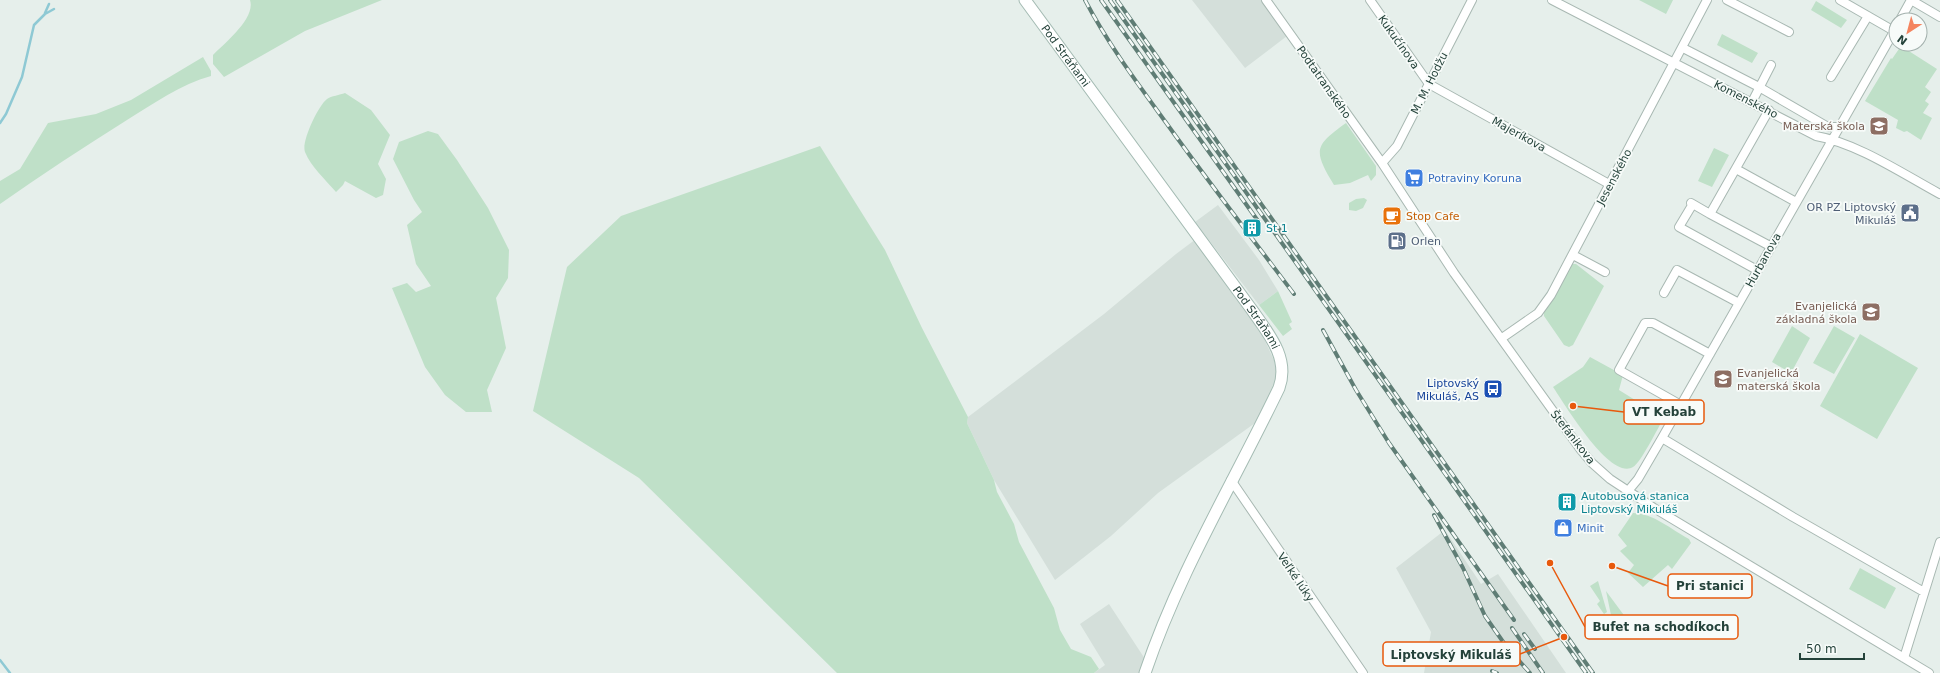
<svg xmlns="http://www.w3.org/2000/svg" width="1940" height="673" font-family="'DejaVu Sans',sans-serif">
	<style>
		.built { fill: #d4dfda }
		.green { fill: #bfe0c8 }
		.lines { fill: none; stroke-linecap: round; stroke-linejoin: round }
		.stream { stroke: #8ec9d4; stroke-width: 2.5 }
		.street-casing { stroke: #a8b8b2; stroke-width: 10 }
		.secondary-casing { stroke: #a4bbb3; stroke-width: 13 }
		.street { stroke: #fff; stroke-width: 8 }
		.secondary { stroke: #fff; stroke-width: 11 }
		.rail-casing { stroke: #5f7d75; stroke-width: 4 }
		.rail { stroke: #f7fbf9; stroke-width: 2.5; stroke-dasharray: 8; stroke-linecap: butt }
		.labels { text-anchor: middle; stroke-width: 3.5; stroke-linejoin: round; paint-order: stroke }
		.street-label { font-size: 11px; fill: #24423a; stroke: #f7fbf9 }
		.education-label { font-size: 11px; fill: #785e54; stroke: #f7fbf9; text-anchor: end }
		.shop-label { font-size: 11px; fill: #366cbe; stroke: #f7fbf9; text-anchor: start }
		.service-label { font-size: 11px; fill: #4e5e75; stroke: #f7fbf9; text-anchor: end }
		.food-label { font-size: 11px; fill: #c56008; stroke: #f7fbf9; text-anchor: start }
		.culture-label { font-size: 11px; fill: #0d838f; stroke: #f7fbf9; text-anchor: start }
		.transit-label { font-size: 11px; fill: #164399; stroke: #f7fbf9; text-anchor: end }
		.leader { fill: none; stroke: #e8590c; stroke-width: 1.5 }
		.callout-dot { fill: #e8590c; stroke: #f7fbf9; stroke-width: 1.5 }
		.callout { fill: #f7fbf9; stroke: #e8590c; stroke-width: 1.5 }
		.callout-label { font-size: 12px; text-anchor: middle; font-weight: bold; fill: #24423a }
	</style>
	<rect width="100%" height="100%" fill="#e6efeb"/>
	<!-- built -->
	<path class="built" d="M 1192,0 L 1262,0 L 1287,36 L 1245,68 Z
		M 1218,205 L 1259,260 L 1278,291 L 1259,305 L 1195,222 Z
		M 1196,239 L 1261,332 L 1278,369 L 1273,388 L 1266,405 L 1255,423 L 1158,493 L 1111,536 L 1055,580 L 994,480 L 967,423 L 968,417 L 1104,314 L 1176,254 Z
		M 1445,530 L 1481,584 L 1498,574 L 1566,673 L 1424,673 L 1431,632 L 1396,568 Z
		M 1109,604 L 1145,659 L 1140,673 L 1094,673 L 1105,665 L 1080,624 Z"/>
	<!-- green -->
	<path class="green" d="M 250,0 L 382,0 L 305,31 L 224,77 L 213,64 L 213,55 C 225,43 256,18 250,0 Z
		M 1639,0 L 1673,0 L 1666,14 Z
		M 1816,1 L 1847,20 L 1841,28 L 1811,10 Z
		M 1722,34 L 1758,53 L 1752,63 L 1717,45 Z
		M 1901,46 L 1937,69 L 1925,87 L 1931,92 L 1925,101 L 1929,104 L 1923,113 L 1932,118 L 1921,140 L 1907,131 L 1904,132 L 1896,128 L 1898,120 L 1865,101 L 1891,58 L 1892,59 Z
		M 203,57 L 211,71 L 211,76 C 181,84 153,104 127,120 C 84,147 41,175 0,204 L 0,181 L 20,169 L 48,123 L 96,114 L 131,100 Z
		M 345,93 L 371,110 L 390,135 L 378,164 L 386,179 L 383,195 L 376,198 L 345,181 L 343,185 L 336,192 C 325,179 311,167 305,152 C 301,142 318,106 327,99 C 331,96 340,95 345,93 Z
		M 1346,123 L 1376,166 L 1376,175 L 1371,181 L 1368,175 L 1350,183 L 1334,185 C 1313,150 1314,146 1346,123 Z
		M 428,131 L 438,134 L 457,160 L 488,208 L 509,250 L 508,278 L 496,298 L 506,348 L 487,390 L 492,412 L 466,412 L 445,395 L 425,367 L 392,288 L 407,283 L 416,292 L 431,286 L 416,264 L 407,225 L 422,212 L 414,200 L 393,159 L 399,142 Z
		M 820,146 L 885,250 L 922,328 L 968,417 L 967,423 L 994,480 L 997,492 L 1014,524 L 1019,542 L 1054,608 L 1060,630 L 1071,649 L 1091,657 L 1099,669 L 1094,673 L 837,673 L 639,478 L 533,411 L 567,267 L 621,216 Z
		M 1714,148 L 1729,155 L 1712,187 L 1698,181 Z
		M 1364,198 L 1367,200 L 1363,208 L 1356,211 L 1349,210 L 1349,203 L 1356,199 Z
		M 1572,264 L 1576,264 L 1604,286 L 1573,345 L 1569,347 L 1564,345 L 1544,316 L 1544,311 Z
		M 1278,291 L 1292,322 L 1289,324 L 1292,329 L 1283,336 L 1259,305 Z
		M 1792,326 L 1810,338 L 1791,373 L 1772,362 Z
		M 1834,326 L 1855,338 L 1834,374 L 1813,363 Z
		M 1860,334 L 1918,368 L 1877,439 L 1820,406 Z
		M 1590,357 L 1623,375 L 1619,390 L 1664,418 C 1658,427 1641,463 1633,467 C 1610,481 1564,403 1553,387 L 1583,367 Z
		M 1633,513 C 1653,513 1672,530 1689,539 L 1691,543 L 1672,569 L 1668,565 L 1643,587 L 1628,573 L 1634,565 L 1620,551 L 1627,546 L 1618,535 Z
		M 1860,568 L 1896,588 L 1885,609 L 1849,589 Z
		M 1598,581 L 1607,612 L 1604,614 L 1597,604 L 1600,601 L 1590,586 Z
		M 1606,591 L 1629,622 L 1612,620 Z"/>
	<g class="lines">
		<!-- stream -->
		<path class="stream" d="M 45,13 L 49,4
			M 0,123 L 6,114 L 22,77 L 34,25 L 45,14 L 54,9
			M 0,660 L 10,673"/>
		<!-- street casing -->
		<g class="street-casing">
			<path id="street" d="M 1266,0 L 1382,163 L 1454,273 L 1581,450 L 1592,463 L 1610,479 L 1654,508 L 1929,673
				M 1370,0 L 1429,84 L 1609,184
				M 1552,0 L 1816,136 C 1857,143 1903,174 1940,194
				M 1727,0 L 1789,32
				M 1840,0 L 1894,31
				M 1911,0 L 1940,17
				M 1900,20 L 1911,0
				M 1683,48 L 1759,87 L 1828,127 L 1838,127
				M 1831,77 L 1868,16
				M 1752,102 L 1771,65
				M 1382,163 L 1397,146 L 1472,0
				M 1736,169 L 1796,202
				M 1691,203 L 1710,214 L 1769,110
				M 1691,207 L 1679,227 L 1757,270
				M 1710,214 L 1770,246
				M 1573,255 L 1605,272
				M 1664,293 L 1677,270 L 1739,303
				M 1502,338 L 1538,313 L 1551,295 L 1707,0
				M 1681,405 L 1619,370 L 1645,323 L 1653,323 L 1710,354
				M 1662,438 L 1793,517 L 1924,592
				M 1231,480 L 1363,673
				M 1628,491 L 1638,479 L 1662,438 L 1896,28
				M 1904,658 L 1940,542"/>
		</g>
		<!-- secondary casing -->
		<g class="secondary-casing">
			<g id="secondary">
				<path id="s1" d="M 1025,0 L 1252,310 C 1268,333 1290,358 1279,388 C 1233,484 1179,572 1145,673"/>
			</g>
		</g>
		<!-- street -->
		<use href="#street" class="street"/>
		<!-- secondary -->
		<use href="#secondary" class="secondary"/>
		<!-- rail casing -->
		<g class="rail-casing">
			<path id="rail" d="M 1085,0 C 1108,44 1138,84 1167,124 C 1208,181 1251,237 1294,294
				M 1101,0 L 1258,221
				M 1110,0 L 1586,673
				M 1117,0 L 1593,673
				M 1323,330 L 1356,390 L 1389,443 L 1514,620
				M 1434,515 L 1463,568 L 1485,616 L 1506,646 L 1530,673
				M 1512,628 L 1543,673
				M 1524,634 L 1535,649
				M 1492,671 L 1497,673"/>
		</g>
		<!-- rail -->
		<use href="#rail" class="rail"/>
	</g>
	<!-- icons -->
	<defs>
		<g id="school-square" transform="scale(1)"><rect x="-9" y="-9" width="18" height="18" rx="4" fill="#8d6e63" stroke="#f7fbf9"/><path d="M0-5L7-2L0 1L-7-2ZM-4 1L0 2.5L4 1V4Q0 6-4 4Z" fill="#fff"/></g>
		<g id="supermarket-square" transform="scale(1)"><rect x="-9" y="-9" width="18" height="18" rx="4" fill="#3f7fe0" stroke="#f7fbf9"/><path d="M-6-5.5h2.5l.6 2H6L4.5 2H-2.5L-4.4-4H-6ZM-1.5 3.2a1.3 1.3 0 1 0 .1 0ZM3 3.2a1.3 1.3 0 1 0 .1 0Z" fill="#fff"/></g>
		<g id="civic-square" transform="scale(1)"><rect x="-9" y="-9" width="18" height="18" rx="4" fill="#5c6f8a" stroke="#f7fbf9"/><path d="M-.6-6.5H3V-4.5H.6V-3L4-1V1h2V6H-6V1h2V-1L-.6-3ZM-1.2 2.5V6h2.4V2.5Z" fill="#fff"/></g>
		<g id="cafe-square" transform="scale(1)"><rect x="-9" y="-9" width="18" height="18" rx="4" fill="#e8710a" stroke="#f7fbf9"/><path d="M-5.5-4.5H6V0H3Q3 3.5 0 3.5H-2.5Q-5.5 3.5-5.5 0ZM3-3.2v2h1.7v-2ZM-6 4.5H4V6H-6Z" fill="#fff"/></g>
		<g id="building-square" transform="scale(1)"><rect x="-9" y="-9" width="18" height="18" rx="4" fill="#0f9aa8" stroke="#f7fbf9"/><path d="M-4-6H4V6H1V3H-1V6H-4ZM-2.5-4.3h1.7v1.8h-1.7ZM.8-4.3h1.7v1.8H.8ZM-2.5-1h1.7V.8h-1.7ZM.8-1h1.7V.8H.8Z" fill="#fff"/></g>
		<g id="fuel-square" transform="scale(1)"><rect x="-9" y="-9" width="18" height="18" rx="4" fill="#5c6f8a" stroke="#f7fbf9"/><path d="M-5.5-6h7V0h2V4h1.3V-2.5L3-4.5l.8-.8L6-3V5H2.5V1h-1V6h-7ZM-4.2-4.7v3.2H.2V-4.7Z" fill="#fff"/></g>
		<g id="bus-square" transform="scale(1)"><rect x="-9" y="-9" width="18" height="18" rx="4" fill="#1a4fb4" stroke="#f7fbf9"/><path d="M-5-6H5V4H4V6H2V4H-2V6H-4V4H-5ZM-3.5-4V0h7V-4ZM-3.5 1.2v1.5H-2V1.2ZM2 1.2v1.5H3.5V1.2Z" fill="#fff"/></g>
		<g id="shop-square" transform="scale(1)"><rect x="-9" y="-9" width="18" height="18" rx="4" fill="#3f7fe0" stroke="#f7fbf9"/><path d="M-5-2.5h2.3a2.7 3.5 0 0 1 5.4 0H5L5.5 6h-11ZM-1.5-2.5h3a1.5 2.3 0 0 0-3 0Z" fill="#fff"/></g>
	</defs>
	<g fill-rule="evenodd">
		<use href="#school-square" x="1879" y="126"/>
		<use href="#supermarket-square" x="1414" y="178"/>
		<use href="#civic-square" x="1910" y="213"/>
		<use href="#cafe-square" x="1392" y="216"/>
		<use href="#building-square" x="1252" y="228"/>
		<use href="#fuel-square" x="1397" y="241"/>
		<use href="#school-square" x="1871" y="312"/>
		<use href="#school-square" x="1723" y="379"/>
		<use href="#bus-square" x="1493" y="389"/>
		<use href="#building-square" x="1567" y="502"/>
		<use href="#shop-square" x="1563" y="528"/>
	</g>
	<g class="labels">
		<!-- street labels -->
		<g class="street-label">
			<text transform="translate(1399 42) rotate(55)" y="4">Kukučínova</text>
			<text dy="4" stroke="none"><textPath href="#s1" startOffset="69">Pod Stráňami</textPath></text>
			<text transform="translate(1324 82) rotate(55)" y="4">Podtatranského</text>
			<text transform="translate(1429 83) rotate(-63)" y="4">M. M. Hodžu</text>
			<text transform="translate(1746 99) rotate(27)" y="4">Komenského</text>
			<text transform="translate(1519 134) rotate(29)" y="4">Majeríkova</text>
			<text transform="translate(1614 177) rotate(-62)" y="4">Jesenského</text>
			<text transform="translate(1763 260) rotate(-61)" y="4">Hurbanova</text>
			<text dy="4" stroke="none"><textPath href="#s1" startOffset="393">Pod Stráňami</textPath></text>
			<text transform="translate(1573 437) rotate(52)" y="4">Štefánikova</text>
			<text transform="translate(1296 577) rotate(56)" y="4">Veľké lúky</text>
		</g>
		<!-- education labels -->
		<g class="education-label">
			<text x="1865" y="130">Materská škola</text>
			<text x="1857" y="310">Evanjelická<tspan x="1857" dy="13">základná škola</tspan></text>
			<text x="1737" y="377" text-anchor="start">Evanjelická<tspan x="1737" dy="13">materská škola</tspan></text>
		</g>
		<!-- shop labels -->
		<g class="shop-label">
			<text x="1428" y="182">Potraviny Koruna</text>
			<text x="1577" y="532">Minit</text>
		</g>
		<!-- service labels -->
		<g class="service-label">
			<text x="1896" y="211">OR PZ Liptovský<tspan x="1896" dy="13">Mikuláš</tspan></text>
			<text x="1411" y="245" text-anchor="start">Orlen</text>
		</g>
		<!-- food labels -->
		<g class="food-label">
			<text x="1406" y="220">Stop Cafe</text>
		</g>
		<!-- culture labels -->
		<g class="culture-label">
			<text x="1266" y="232">St 1</text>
			<text x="1581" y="500">Autobusová stanica<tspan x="1581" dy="13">Liptovský Mikuláš</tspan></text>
		</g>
		<!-- transit labels -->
		<g class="transit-label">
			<text x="1479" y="387">Liptovský<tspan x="1479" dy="13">Mikuláš, AS</tspan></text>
		</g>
	</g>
	<!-- callouts -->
	<path class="leader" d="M1573 406L1624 412M1612 566L1668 586M1550 563L1585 627M1564 637L1520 654"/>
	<g class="callout-dot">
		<circle cx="1573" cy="406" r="4"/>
		<circle cx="1612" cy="566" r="4"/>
		<circle cx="1550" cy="563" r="4"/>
		<circle cx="1564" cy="637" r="4"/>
	</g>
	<g class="callout">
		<rect x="1624" y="400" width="80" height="24" rx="4"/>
		<rect x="1668" y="574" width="84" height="24" rx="4"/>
		<rect x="1585" y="615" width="153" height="24" rx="4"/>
		<rect x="1383" y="642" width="137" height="24" rx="4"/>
	</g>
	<g class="callout-label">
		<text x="1664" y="416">VT Kebab</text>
		<text x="1710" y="590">Pri stanici</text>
		<text x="1661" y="631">Bufet na schodíkoch</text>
		<text x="1451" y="659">Liptovský Mikuláš</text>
	</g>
	<!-- north arrow -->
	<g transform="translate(1908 32) rotate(216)"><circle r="19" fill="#f7fbf9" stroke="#a3b1ad"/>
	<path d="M0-3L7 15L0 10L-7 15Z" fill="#f4845f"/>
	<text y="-6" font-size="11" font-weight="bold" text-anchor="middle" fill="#24423a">N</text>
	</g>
	<!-- scale -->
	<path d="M1800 653v6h64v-6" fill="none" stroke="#24423a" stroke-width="2"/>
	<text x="1806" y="653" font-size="12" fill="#24423a" stroke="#f7fbf9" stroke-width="3" paint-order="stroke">50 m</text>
</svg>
